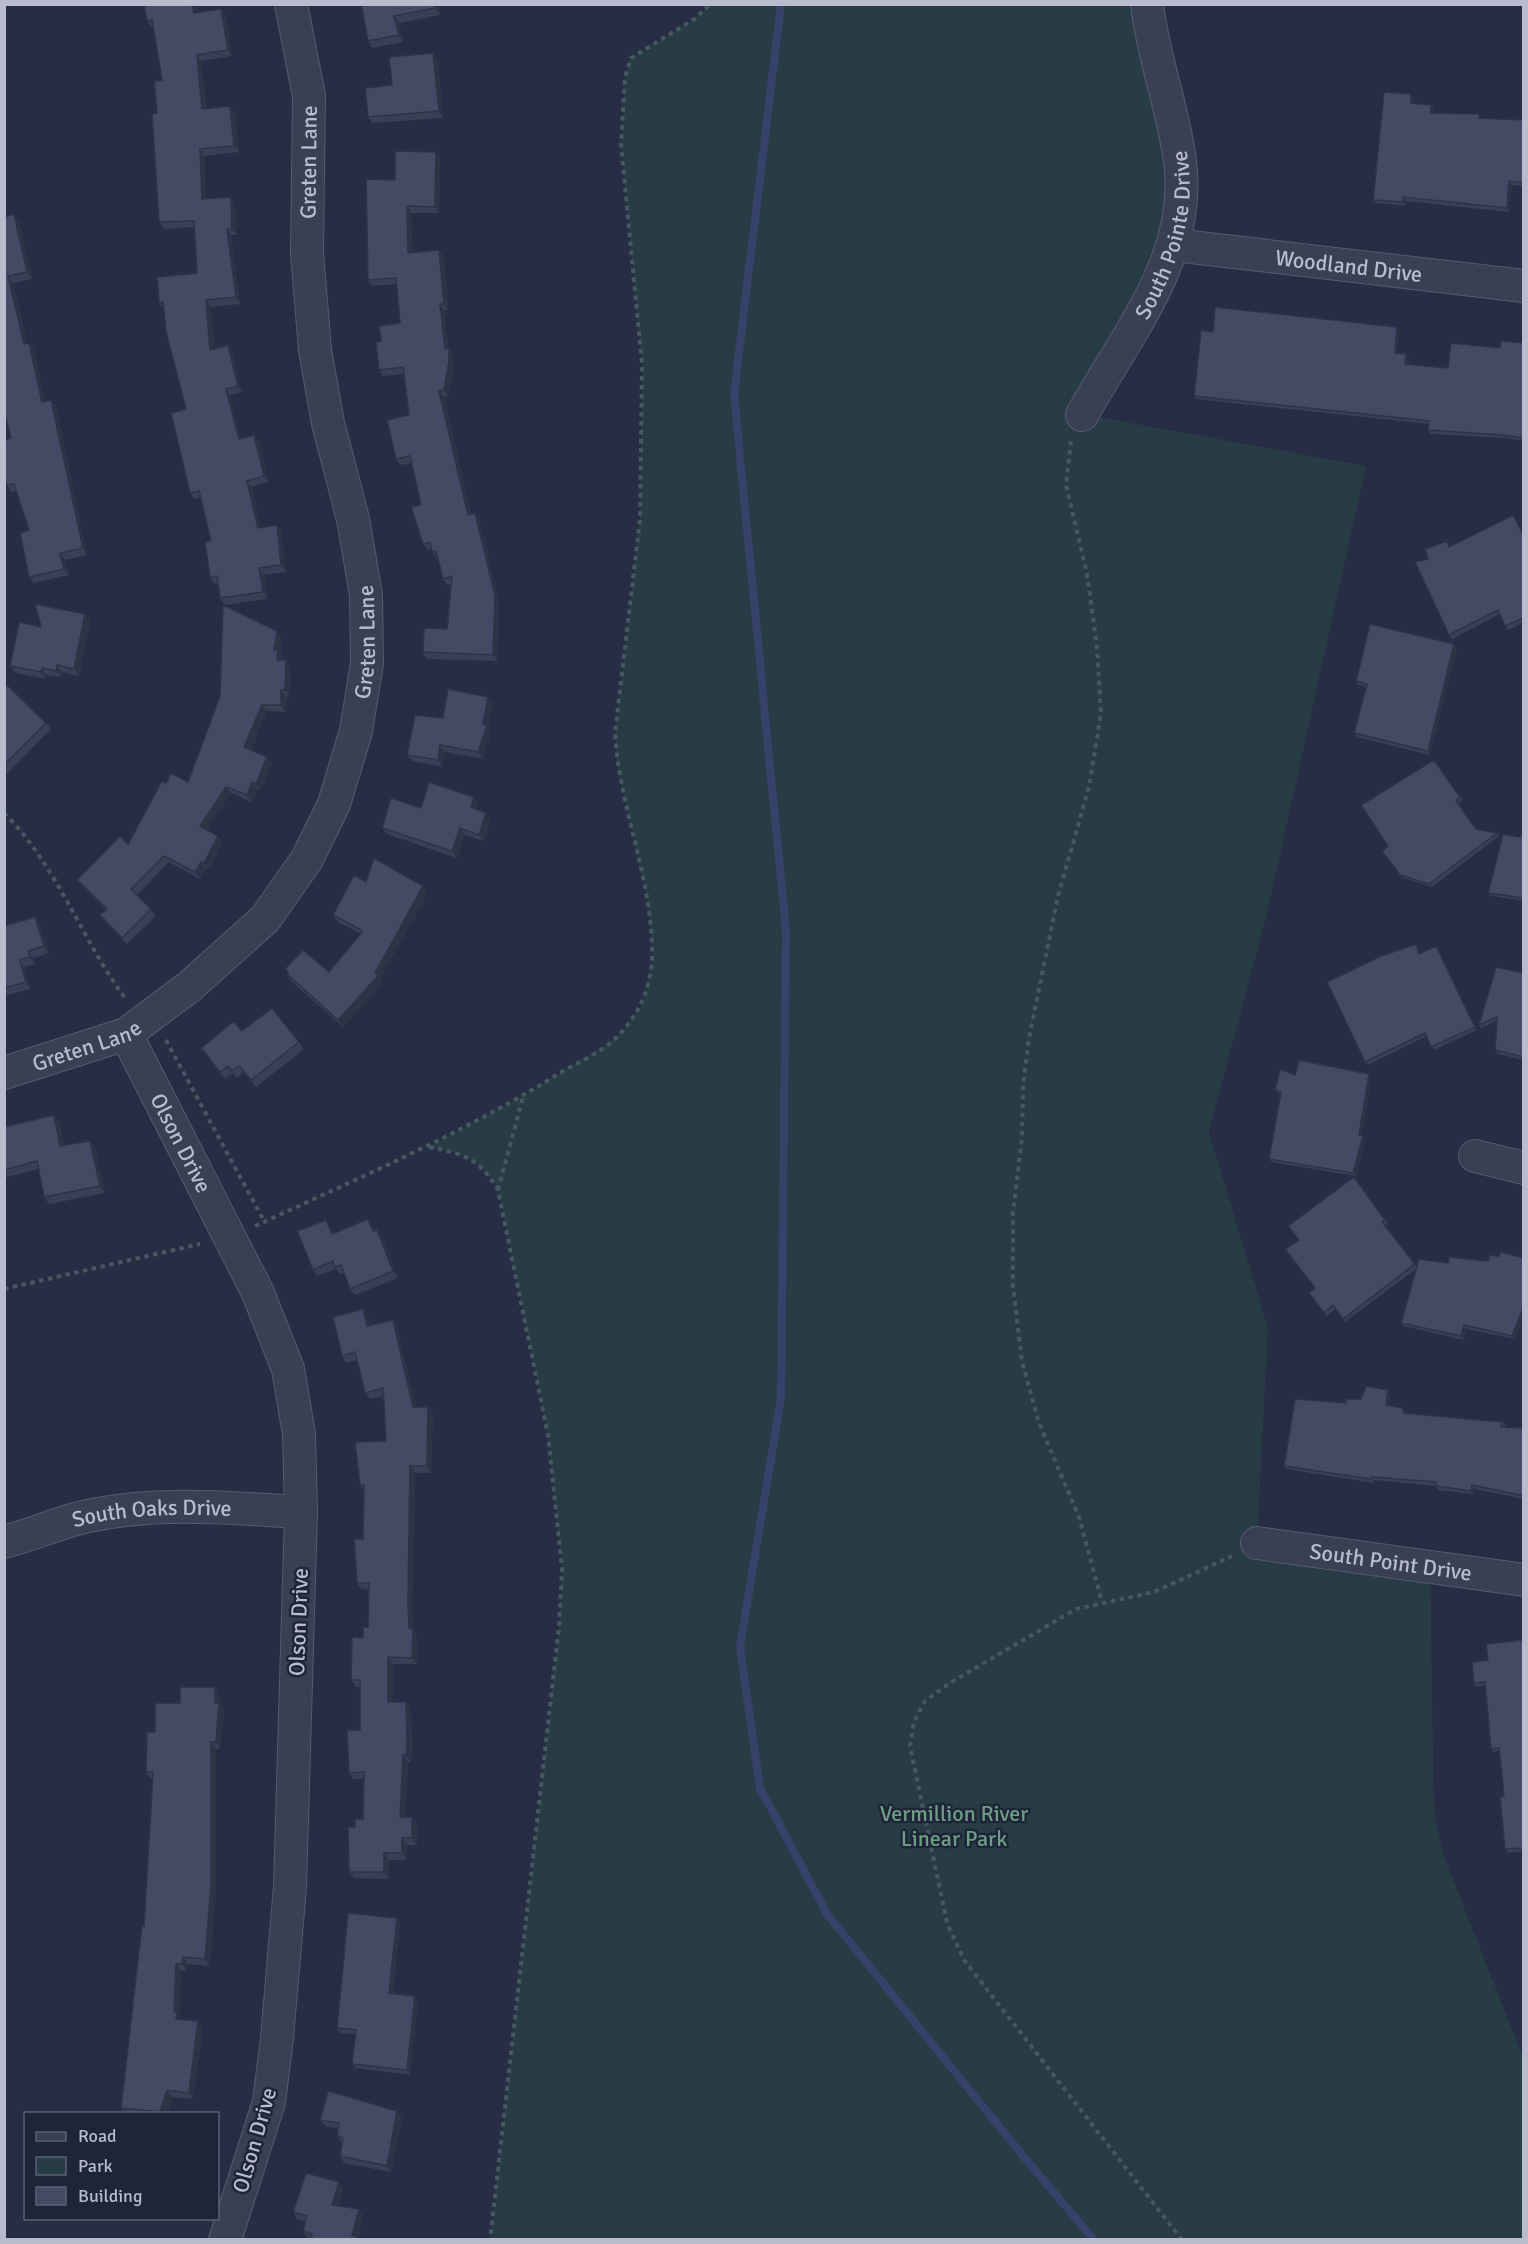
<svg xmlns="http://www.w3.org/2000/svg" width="1528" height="2244" font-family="Signika,sans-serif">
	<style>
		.green { fill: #283c45 }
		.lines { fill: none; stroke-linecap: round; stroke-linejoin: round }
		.stream { stroke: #37426a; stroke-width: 8 }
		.minor-casing { stroke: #565b6e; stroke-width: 34 }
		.path { stroke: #465961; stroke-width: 4; stroke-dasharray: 4.5 4.5; stroke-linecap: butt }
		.minor { stroke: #3a4054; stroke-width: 32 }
		.wall { fill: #394056 }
		.shaded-wall { fill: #2e3446 }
		.building { fill: #424a64; stroke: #2e3446; stroke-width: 1.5 }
		.labels { text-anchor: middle; stroke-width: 5; stroke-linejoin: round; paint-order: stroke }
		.street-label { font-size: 22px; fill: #b8bccd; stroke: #1f2539 }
		.park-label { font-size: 22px; fill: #6d9f82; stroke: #1f2539 }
	</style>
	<rect width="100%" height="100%" fill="#262d44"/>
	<!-- green -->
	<path class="green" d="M 710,5 L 1147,5 L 1181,215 L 1082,414 L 1366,466 L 1268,910 L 1209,1132 L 1268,1328 L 1257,1543 L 1430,1567 L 1434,1809 L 1443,1854 L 1523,2057 L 1523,2239 L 490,2239 L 559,1626 L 562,1569 L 548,1435 L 498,1190 C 479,1158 464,1154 429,1147 L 523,1096 L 616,1038 L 643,1004 L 653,953 L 646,894 L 617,765 L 615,733 L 640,519 L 642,365 L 621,144 L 625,77 L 631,58 L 696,18 Z"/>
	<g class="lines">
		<!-- stream -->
		<path class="stream" d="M 781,4 L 734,394 L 786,932 L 781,1398 L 740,1647 L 760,1788 L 827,1914 L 1019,2151 L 1094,2240"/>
		<!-- minor casing -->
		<g class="minor-casing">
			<g id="minor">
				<path id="s1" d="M 1174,245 L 1524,286"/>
				<path id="s2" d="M 1082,415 C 1126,335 1193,257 1180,161 C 1173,107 1153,58 1147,4"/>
				<path id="s3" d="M 126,1034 L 258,1293 L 288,1369 L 299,1434 L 301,1512 L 290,1887 L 277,2038 L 269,2102 L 225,2240"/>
				<path id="s4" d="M 4,1073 L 126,1034 L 189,987 L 265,919 L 307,859 L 334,804 L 356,731 L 367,663 L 366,595 L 353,519 L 328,423 L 315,350 L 307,253 L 309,96 L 291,4"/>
				<path d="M 1475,1156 L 1524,1168"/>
				<path id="s5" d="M 4,1542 C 33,1535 59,1522 88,1516 C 159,1501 230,1508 301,1512"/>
				<path id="s6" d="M 1257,1543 L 1524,1580"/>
			</g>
		</g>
		<!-- path -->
		<path class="path" d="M 1071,441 L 1066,485 L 1087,574 L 1097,647 L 1101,714 L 1089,787 L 1058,896 L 1029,1038 L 1023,1086 L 1022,1138 L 1013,1212 L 1013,1286 L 1022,1362 L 1039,1423 L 1079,1517 L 1102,1602
			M 4,813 C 57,865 81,939 125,998
			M 166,1040 L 264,1221
			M 429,1147 C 464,1154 479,1158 498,1190 L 548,1435 L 562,1569 L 559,1626 L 490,2240
			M 498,1190 L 523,1097
			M 255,1226 C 357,1179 459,1135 555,1076 C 574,1064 601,1053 617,1037 C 639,1015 653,984 652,952 C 652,877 619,807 615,733 L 640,519 L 642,365 L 621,144 L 625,77 L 631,58 L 696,18 L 710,4
			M 4,1289 L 200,1244
			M 1182,2240 L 964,1960 L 947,1923 L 910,1746 L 914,1722 L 925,1701 L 950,1683 L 1076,1609 L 1154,1592 L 1232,1556"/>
		<!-- minor -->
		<use href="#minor" class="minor"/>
	</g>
	<!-- wall -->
	<path class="wall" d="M 144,4 L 196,4 L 197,13 L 226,15 L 232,56 L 201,61 L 206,109 L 230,106 L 235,113 L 239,152 L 204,156 L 206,199 L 235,204 L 237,235 L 231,235 L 240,304 L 211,307 L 214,349 L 232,352 L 242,392 L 230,395 L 241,439 L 254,435 L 259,442 L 268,482 L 251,487 L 261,527 L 281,531 L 286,572 L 264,575 L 267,599 L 225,605 L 220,598 L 218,583 L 214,584 L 210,577 L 211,541 L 200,498 L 194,499 L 190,493 L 186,409 L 164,309 L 159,303 L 197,273 L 194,227 L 164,229 L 159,222 L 157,113 L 162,80 L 153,27 L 151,27 L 147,21 Z
		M 361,4 L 438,4 L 440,15 L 399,23 L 403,42 L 372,48 L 368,41 Z
		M 438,60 L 443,118 L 372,123 L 368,117 L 392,85 Z
		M 1411,94 L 1414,98 L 1413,103 L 1431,105 L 1434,108 L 1433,113 L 1481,118 L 1524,120 L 1524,186 L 1512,185 L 1509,212 L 1406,201 L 1405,206 L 1376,203 L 1373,200 Z
		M 440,158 L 439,213 L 411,213 L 412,252 L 444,256 L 448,310 L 444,310 L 448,348 L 453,354 L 454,369 L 448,396 L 444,397 L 471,514 L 479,519 L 499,601 L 498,661 L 427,659 L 423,652 L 447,629 L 451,584 L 447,585 L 443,579 L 438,558 L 437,559 L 432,552 L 432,549 L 428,550 L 423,544 L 421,505 L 412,463 L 401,465 L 396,459 L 409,415 L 404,374 L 383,376 L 379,370 L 381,341 L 400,323 L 397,284 L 372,286 L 368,280 L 395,180 Z
		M 14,214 L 19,221 L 32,279 L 13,283 L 27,344 L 29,343 L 34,350 L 45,401 L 51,400 L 56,406 L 87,555 L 65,560 L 69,575 L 34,583 L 29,577 L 29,530 L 16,491 L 11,492 L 7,485 L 11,438 L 4,217 Z
		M 1400,330 L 1397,353 L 1406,354 L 1409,358 L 1408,364 L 1448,368 L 1500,348 L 1524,343 L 1524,441 L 1505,438 L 1430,434 L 1428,430 L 1429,424 L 1196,399 L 1194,396 L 1213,332 Z
		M 1513,515 L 1524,534 L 1524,622 L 1508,630 L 1500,614 L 1452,639 L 1449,635 L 1428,559 L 1447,541 L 1450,546 Z
		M 90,621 L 79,676 L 62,672 L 61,677 L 46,675 L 46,679 L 15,673 L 10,666 L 41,627 Z
		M 282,638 L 280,653 L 283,657 L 282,660 L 286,660 L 291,667 L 290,697 L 286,697 L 285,712 L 267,711 L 251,750 L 267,757 L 272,763 L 260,791 L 257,789 L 251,802 L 231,793 L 207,830 L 218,836 L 223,843 L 209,870 L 206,868 L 200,879 L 169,862 L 137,895 L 151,909 L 156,916 L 127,944 L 105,922 L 100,915 L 106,910 L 82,886 L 77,880 L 128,844 L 166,783 L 188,782 Z
		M 1454,644 L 1457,648 L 1430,755 L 1357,737 L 1354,733 L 1366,687 L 1358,685 L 1356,681 Z
		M 4,693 L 46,723 L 51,729 L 4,777 Z
		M 493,704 L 488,727 L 491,732 L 483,759 L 445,752 L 442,767 L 412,761 L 407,755 L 443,718 Z
		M 1434,760 L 1463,800 L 1458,804 L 1476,829 L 1497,833 L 1499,836 L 1432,887 L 1403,878 L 1382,851 L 1388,846 Z
		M 474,797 L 479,804 L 477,810 L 486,813 L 491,820 L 484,841 L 465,835 L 457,858 L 387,834 L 382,828 L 421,808 Z
		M 1524,832 L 1524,901 L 1491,896 L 1488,893 Z
		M 366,882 L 423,886 L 428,893 L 380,979 L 383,983 L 343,1027 L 291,981 L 287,974 L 288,973 L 285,969 L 329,972 L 361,934 L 338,922 L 333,915 Z
		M 40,924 L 49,953 L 33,958 L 35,964 L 24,967 L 30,989 L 4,996 L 4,926 Z
		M 1418,947 L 1420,954 L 1438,949 L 1477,1030 L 1434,1050 L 1427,1036 L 1368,1065 L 1365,1062 Z
		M 1524,973 L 1524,1060 L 1498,1054 L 1495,1050 L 1497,1021 L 1481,1028 L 1479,1025 Z
		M 242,1031 L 299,1042 L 304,1049 L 256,1087 L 244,1072 L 237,1078 L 233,1073 L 225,1079 L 201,1048 Z
		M 1295,1075 L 1371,1078 L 1362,1136 L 1365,1140 L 1356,1176 L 1272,1162 L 1269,1159 L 1280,1094 L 1278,1093 L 1275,1090 Z
		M 54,1115 L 59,1122 L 64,1146 L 95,1148 L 105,1193 L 49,1204 L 44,1197 L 38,1169 L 4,1178 L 4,1127 Z
		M 1354,1177 L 1388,1224 L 1385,1226 L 1417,1267 L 1448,1263 L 1488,1261 L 1498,1257 L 1524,1258 L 1524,1316 L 1515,1339 L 1466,1329 L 1464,1340 L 1403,1326 L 1401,1323 L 1416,1269 L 1345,1322 L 1336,1308 L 1327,1316 L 1309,1293 L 1315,1288 L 1299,1240 Z
		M 368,1219 L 374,1230 L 377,1230 L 382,1236 L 398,1278 L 355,1295 L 350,1289 L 344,1273 L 340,1274 L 336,1269 L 317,1276 L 313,1270 L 326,1220 L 331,1227 L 333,1233 Z
		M 368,1316 L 370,1325 L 393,1320 L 397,1327 L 416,1407 L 428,1407 L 433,1414 L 431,1473 L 415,1473 L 412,1609 L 413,1629 L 417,1635 L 417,1664 L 393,1664 L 393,1702 L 406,1702 L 411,1709 L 412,1747 L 411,1762 L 408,1762 L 405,1817 L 412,1817 L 417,1824 L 417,1845 L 407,1845 L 407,1860 L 389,1860 L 389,1879 L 354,1878 L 349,1872 L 355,1827 L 363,1819 L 364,1779 L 353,1779 L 349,1773 L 360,1730 L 360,1687 L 356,1687 L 351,1680 L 363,1638 L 368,1627 L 369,1590 L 361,1589 L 357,1583 L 363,1539 L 364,1492 L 360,1486 L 386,1441 L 384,1396 L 370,1399 L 365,1393 L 357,1360 L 346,1363 L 342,1356 Z
		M 1390,1394 L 1389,1406 L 1403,1408 L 1405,1413 L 1503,1422 L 1505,1425 L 1505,1427 L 1524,1428 L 1524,1499 L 1474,1489 L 1474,1494 L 1438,1490 L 1436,1486 L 1374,1480 L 1374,1483 L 1286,1469 L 1284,1466 L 1346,1403 L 1361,1399 Z
		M 1524,1640 L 1524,1851 L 1508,1853 L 1505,1849 L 1504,1796 L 1500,1751 L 1493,1752 L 1491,1749 L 1485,1686 L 1476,1687 L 1474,1683 L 1488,1660 Z
		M 215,1687 L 219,1694 L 220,1704 L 224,1710 L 220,1748 L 216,1749 L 216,1893 L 210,1966 L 188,1964 L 187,1971 L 181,1971 L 179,2015 L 181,2020 L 203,2028 L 193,2099 L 172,2097 L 167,2114 L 125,2114 L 121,2108 L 144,1926 L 153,1779 L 151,1779 L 146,1772 L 155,1732 L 180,1703 Z
		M 397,1918 L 400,1922 L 393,1994 L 415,1996 L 418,2001 L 410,2075 L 356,2068 L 352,2064 L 356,2034 L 340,2033 L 337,2028 Z
		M 397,2111 L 402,2118 L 391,2172 L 344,2163 L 340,2156 L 342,2143 L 337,2136 L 338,2129 L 325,2126 L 320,2120 Z
		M 343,2189 L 338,2206 L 359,2209 L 363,2216 L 358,2240 L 312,2240 L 308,2238 L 303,2231 L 306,2222 L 297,2219 L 293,2212 Z"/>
	<!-- shaded-wall -->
	<path class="shaded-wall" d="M 192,4 L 196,4 L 198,19 L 194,13 Z
		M 435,4 L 438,4 L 440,15 L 435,8 Z
		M 221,9 L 226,15 L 232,56 L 228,50 Z
		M 394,16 L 399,23 L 403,42 L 399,35 Z
		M 433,53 L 438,60 L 443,118 L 439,111 Z
		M 197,55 L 201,61 L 206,115 L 202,109 Z
		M 1411,94 L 1414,98 L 1413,106 L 1411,103 Z
		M 1431,105 L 1434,108 L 1433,117 L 1430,113 Z
		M 230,106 L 235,113 L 239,152 L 234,146 Z
		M 200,149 L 204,156 L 206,205 L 202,199 Z
		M 436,152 L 440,158 L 439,213 L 435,207 Z
		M 1509,181 L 1512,185 L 1509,212 L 1507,208 Z
		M 231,197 L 235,204 L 237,235 L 232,229 Z
		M 1403,197 L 1406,201 L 1405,206 L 1403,202 Z
		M 407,206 L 411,213 L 412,259 L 408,253 Z
		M 14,214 L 19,221 L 32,279 L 27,272 Z
		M 227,229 L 231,235 L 240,304 L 236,297 Z
		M 439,250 L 444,256 L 448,310 L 444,304 Z
		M 8,276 L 13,283 L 28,351 L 24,344 Z
		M 206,300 L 211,307 L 215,356 L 210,350 Z
		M 440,304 L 444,310 L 449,353 L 449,348 L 453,354 L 454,369 L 448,396 L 444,390 L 445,349 Z
		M 1397,327 L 1400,330 L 1397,357 L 1395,353 Z
		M 29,343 L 34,350 L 47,409 L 42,402 Z
		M 228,345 L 232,352 L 242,392 L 238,386 Z
		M 1406,354 L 1409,358 L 1408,368 L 1405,364 Z
		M 226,389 L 230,395 L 243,446 L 239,439 Z
		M 439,391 L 444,397 L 472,521 L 468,515 Z
		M 51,400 L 56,406 L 87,555 L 83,548 Z
		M 254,435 L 259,442 L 268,482 L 264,476 Z
		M 247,481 L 251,487 L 263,534 L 258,528 Z
		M 475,513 L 479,519 L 499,601 L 498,661 L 493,655 Z
		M 277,525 L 281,531 L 286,572 L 281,565 Z
		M 60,553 L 65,560 L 69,575 L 64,569 Z
		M 259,568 L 264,575 L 267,599 L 263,592 Z
		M 85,614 L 90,621 L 79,676 L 74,669 Z
		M 277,631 L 282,638 L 280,653 L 283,657 L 282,666 L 277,660 L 274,650 Z
		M 1454,644 L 1457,648 L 1430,755 L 1428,751 Z
		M 286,660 L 291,667 L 290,697 L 285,690 Z
		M 57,665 L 62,672 L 61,677 L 56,671 Z
		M 42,668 L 46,675 L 46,679 L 41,672 Z
		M 281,690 L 286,697 L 285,712 L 281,705 Z
		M 488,697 L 493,704 L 488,727 L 491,732 L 483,759 L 478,752 Z
		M 262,705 L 267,711 L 249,754 L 244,747 Z
		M 440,745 L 445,752 L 442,767 L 438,760 Z
		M 267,757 L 272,763 L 260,791 L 256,784 Z
		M 252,782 L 257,789 L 251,802 L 247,795 Z
		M 226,787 L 231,793 L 205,833 L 200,826 Z
		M 474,797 L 479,804 L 475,814 L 471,807 Z
		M 486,813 L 491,820 L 484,841 L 479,835 Z
		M 460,828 L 465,835 L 457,858 L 452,851 Z
		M 218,836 L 223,843 L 209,870 L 204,863 Z
		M 201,862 L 206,868 L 200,879 L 195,872 Z
		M 423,886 L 428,893 L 380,979 L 383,983 L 343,1027 L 338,1020 L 375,973 Z
		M 35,917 L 40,924 L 49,953 L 44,946 Z
		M 1436,946 L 1438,949 L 1477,1030 L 1475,1027 Z
		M 28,951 L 33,958 L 35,964 L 30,957 Z
		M 20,960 L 24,967 L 30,989 L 26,982 Z
		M 1369,1074 L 1371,1078 L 1362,1138 L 1359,1135 Z
		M 54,1115 L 59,1122 L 65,1153 L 60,1146 Z
		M 1363,1136 L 1365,1140 L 1356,1176 L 1353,1173 Z
		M 90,1141 L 95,1148 L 105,1193 L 100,1186 Z
		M 326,1220 L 331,1227 L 336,1241 L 332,1234 Z
		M 377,1230 L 382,1236 L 398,1278 L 393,1271 Z
		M 363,1309 L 368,1316 L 372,1333 L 367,1326 Z
		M 1522,1311 L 1524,1316 L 1515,1339 L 1512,1336 Z
		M 393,1320 L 397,1327 L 418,1414 L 413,1407 Z
		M 1464,1325 L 1466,1329 L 1464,1340 L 1461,1336 Z
		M 1388,1390 L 1390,1394 L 1389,1409 L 1386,1405 Z
		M 428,1407 L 433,1414 L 431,1473 L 427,1466 Z
		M 410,1466 L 415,1473 L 412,1609 L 413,1629 L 417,1635 L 417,1664 L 412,1658 L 409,1628 L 408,1602 Z
		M 1472,1485 L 1474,1489 L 1474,1494 L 1471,1491 Z
		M 388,1657 L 393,1664 L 393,1709 L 388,1702 Z
		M 215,1687 L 219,1694 L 220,1704 L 224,1710 L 220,1748 L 216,1742 Z
		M 406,1702 L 411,1709 L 411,1762 L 406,1755 Z
		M 211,1742 L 216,1749 L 216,1893 L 210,1966 L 205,1959 Z
		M 403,1755 L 408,1762 L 405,1824 L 400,1817 Z
		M 412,1817 L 417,1824 L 417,1845 L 412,1838 Z
		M 402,1838 L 407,1845 L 407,1860 L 402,1853 Z
		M 384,1853 L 389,1860 L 389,1879 L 384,1872 Z
		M 397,1918 L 400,1922 L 392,1998 L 389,1993 Z
		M 183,1957 L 188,1964 L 187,1971 L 182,1964 Z
		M 176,1964 L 181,1971 L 179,2015 L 181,2019 L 181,2026 L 176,2019 L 174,2012 Z
		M 415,1996 L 418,2001 L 410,2075 L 407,2070 Z
		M 198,2021 L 203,2028 L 193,2099 L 189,2093 Z
		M 167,2090 L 172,2097 L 167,2114 L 161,2114 L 160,2112 Z
		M 397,2111 L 402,2118 L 391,2172 L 387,2166 Z
		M 339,2182 L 343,2189 L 337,2212 L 332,2205 Z
		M 359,2209 L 363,2216 L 358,2240 L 355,2240 L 352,2236 Z"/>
	<!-- building -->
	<path class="building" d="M 144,4 L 192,4 L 194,13 L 221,9 L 228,50 L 197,55 L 202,109 L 230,106 L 234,146 L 200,149 L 202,199 L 231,197 L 232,229 L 227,229 L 236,297 L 206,300 L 210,350 L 228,345 L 238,386 L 226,389 L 239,439 L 254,435 L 264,476 L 247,481 L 258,528 L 277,525 L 281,565 L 259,568 L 263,592 L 220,598 L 217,576 L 210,577 L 205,542 L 211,541 L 199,491 L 190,493 L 171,413 L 186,409 L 166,332 L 163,302 L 159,303 L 157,277 L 197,273 L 194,221 L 159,222 L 152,114 L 157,113 L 154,81 L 162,80 L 152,20 L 147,21 Z
		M 361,4 L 435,4 L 435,8 L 394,16 L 399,35 L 368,41 Z
		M 433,53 L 439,111 L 368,117 L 365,88 L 392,85 L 389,57 Z
		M 1384,92 L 1411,94 L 1411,103 L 1431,105 L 1430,113 L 1479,114 L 1479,118 L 1524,120 L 1523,183 L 1509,181 L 1507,208 L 1403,197 L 1403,202 L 1373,200 Z
		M 395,151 L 436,152 L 435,207 L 407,206 L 408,253 L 439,250 L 444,304 L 440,304 L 445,349 L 449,348 L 449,362 L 444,390 L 439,391 L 468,515 L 475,513 L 495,595 L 493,655 L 423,652 L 424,628 L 447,629 L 452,576 L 443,579 L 436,551 L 432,552 L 430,542 L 423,544 L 411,507 L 421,505 L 410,456 L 396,459 L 387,420 L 409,415 L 403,367 L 379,370 L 376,342 L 381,341 L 379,326 L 400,323 L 396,278 L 368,280 L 366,179 L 395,180 Z
		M 14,214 L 27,272 L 8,276 L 24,344 L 29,343 L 42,402 L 51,400 L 83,548 L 60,553 L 64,569 L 29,577 L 20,533 L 29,530 L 14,484 L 7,485 L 4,476 L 4,440 L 11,438 L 4,411 L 4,217 Z
		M 1215,307 L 1397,327 L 1395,353 L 1406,354 L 1405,364 L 1448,368 L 1451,343 L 1500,348 L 1501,341 L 1524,343 L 1524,438 L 1503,435 L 1428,430 L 1429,421 L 1194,396 L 1201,330 L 1213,332 Z
		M 1513,515 L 1524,536 L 1524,618 L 1505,626 L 1498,610 L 1449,635 L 1415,562 L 1428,559 L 1425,549 L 1447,541 L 1449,547 Z
		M 35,604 L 85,614 L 74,669 L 57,665 L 56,671 L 42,668 L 41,672 L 10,666 L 19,622 L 41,627 Z
		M 223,605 L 277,631 L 274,650 L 278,650 L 277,660 L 286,660 L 285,690 L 281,690 L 281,705 L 262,705 L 244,747 L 267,757 L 256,784 L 252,782 L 247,795 L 226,787 L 200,826 L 218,836 L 204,863 L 201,862 L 195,872 L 164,856 L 131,889 L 151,909 L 122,938 L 100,915 L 107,909 L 77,880 L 120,836 L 128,844 L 162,781 L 166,783 L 171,773 L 188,782 L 220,696 Z
		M 1370,624 L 1454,644 L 1428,751 L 1354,733 L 1367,684 L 1356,681 Z
		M 6,684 L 46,723 L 4,765 L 4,693 Z
		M 448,689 L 488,697 L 483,724 L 487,725 L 478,752 L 440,745 L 438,760 L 407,755 L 415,715 L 443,718 Z
		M 1434,760 L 1460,797 L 1456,801 L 1476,829 L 1497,833 L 1429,884 L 1400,875 L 1382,851 L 1388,846 L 1361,805 Z
		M 429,782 L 474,797 L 471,807 L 486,813 L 479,835 L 460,828 L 452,851 L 382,828 L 391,798 L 421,808 Z
		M 1523,832 L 1524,898 L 1488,893 L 1503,834 L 1520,837 Z
		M 374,858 L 423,886 L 375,973 L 378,976 L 338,1020 L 287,974 L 288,972 L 285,969 L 303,950 L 329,972 L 363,931 L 333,915 L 354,875 L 366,882 Z
		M 35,917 L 44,946 L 28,951 L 30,957 L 20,960 L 26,982 L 4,988 L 4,926 Z
		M 1416,944 L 1419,954 L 1436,946 L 1475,1027 L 1431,1047 L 1425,1033 L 1365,1062 L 1327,982 L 1381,956 Z
		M 1496,967 L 1524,973 L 1524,1057 L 1495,1050 L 1497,1017 L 1479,1025 Z
		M 272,1008 L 299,1042 L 251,1080 L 239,1066 L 232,1071 L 228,1066 L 220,1072 L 201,1048 L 234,1021 L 242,1031 Z
		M 1299,1060 L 1369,1074 L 1359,1135 L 1363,1136 L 1353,1173 L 1269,1159 L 1281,1092 L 1275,1090 L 1280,1069 L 1295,1075 Z
		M 54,1115 L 60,1146 L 90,1141 L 100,1186 L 44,1197 L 37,1161 L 4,1170 L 4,1127 Z
		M 1354,1177 L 1385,1220 L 1382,1222 L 1415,1264 L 1343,1319 L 1333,1305 L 1324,1313 L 1309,1293 L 1315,1288 L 1285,1249 L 1299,1240 L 1288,1226 Z
		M 368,1219 L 373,1231 L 377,1230 L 393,1271 L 350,1289 L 341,1265 L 335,1267 L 333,1261 L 313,1270 L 297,1231 L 326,1220 L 332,1234 Z
		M 1501,1252 L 1524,1258 L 1524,1312 L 1522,1311 L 1512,1336 L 1464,1325 L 1461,1336 L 1401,1323 L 1419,1259 L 1448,1263 L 1449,1257 L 1488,1261 L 1490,1254 L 1498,1257 Z
		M 363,1309 L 367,1326 L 393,1320 L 413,1407 L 428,1407 L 427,1466 L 410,1466 L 408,1602 L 409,1628 L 413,1629 L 412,1658 L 388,1657 L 388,1702 L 406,1702 L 407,1740 L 406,1755 L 403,1755 L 400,1817 L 412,1817 L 412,1838 L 402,1838 L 402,1853 L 384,1853 L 384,1872 L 349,1872 L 348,1827 L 355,1827 L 355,1819 L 363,1819 L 364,1772 L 349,1773 L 347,1730 L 360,1730 L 360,1680 L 351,1680 L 352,1637 L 363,1638 L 363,1627 L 368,1627 L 369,1583 L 357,1583 L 354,1539 L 363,1539 L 364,1485 L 360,1486 L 355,1442 L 386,1441 L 383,1388 L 365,1393 L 355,1352 L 342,1356 L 333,1317 Z
		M 1366,1386 L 1388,1390 L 1386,1405 L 1403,1408 L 1403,1413 L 1503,1422 L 1501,1427 L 1524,1428 L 1524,1496 L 1472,1485 L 1471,1491 L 1436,1486 L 1436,1482 L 1372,1477 L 1371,1479 L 1284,1466 L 1295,1399 L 1346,1403 L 1346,1399 L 1361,1399 Z
		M 1524,1640 L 1524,1848 L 1505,1849 L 1500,1797 L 1504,1796 L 1499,1748 L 1491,1749 L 1485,1682 L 1474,1683 L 1472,1662 L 1488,1660 L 1486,1644 Z
		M 180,1687 L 215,1687 L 215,1703 L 219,1703 L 216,1742 L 211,1742 L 211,1886 L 205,1959 L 183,1957 L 182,1964 L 176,1964 L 174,2012 L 177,2012 L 176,2019 L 198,2021 L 189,2093 L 167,2090 L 160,2112 L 121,2108 L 142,1925 L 144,1926 L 153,1772 L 146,1772 L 147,1732 L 155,1732 L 155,1703 L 180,1703 Z
		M 348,1913 L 397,1918 L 389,1993 L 415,1996 L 407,2070 L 352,2064 L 356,2030 L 337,2028 Z
		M 328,2091 L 397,2111 L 387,2166 L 340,2156 L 343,2138 L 337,2136 L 339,2123 L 320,2120 Z
		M 306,2173 L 339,2182 L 332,2205 L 359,2209 L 352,2236 L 357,2237 L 356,2240 L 315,2240 L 311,2238 L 312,2234 L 303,2231 L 307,2216 L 293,2212 Z"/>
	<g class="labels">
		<!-- street labels -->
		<g class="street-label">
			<text dy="8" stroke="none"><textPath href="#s4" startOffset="1095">Greten Lane</textPath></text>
			<text dy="8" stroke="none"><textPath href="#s2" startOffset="201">South Pointe Drive</textPath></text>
			<text dy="8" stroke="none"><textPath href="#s1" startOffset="176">Woodland Drive</textPath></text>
			<text dy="8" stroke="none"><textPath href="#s4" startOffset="609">Greten Lane</textPath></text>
			<text dy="8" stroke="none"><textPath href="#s4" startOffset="87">Greten Lane</textPath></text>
			<text dy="8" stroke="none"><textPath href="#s3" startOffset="122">Olson Drive</textPath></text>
			<text dy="8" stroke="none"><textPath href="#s5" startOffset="152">South Oaks Drive</textPath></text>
			<text dy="8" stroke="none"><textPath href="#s6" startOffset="135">South Point Drive</textPath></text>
			<text transform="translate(298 1622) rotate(-88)" y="8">Olson Drive</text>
			<text transform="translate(254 2140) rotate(-74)" y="8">Olson Drive</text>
		</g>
		<!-- park labels -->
		<g class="park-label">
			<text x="954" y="1821">Vermillion River<tspan x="954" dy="25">Linear Park</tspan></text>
		</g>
	</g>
	<!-- border -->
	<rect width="1528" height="2244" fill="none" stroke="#b8bccd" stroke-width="12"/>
	<!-- legend -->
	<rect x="24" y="2112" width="195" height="108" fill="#1f2539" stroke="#5c6174" stroke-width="1.5"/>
	<rect x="36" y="2132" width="30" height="9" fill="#3a4054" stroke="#5c6174" stroke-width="1.5"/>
	<text x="78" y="2142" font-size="18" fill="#b8bccd">Road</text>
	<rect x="36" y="2157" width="30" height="18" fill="#283c45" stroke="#5c6174" stroke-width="1.5"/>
	<text x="78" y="2172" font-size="18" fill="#b8bccd">Park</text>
	<rect x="36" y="2187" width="30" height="18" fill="#424a64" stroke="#5c6174" stroke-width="1.5"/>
	<text x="78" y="2202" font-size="18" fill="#b8bccd">Building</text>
</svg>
